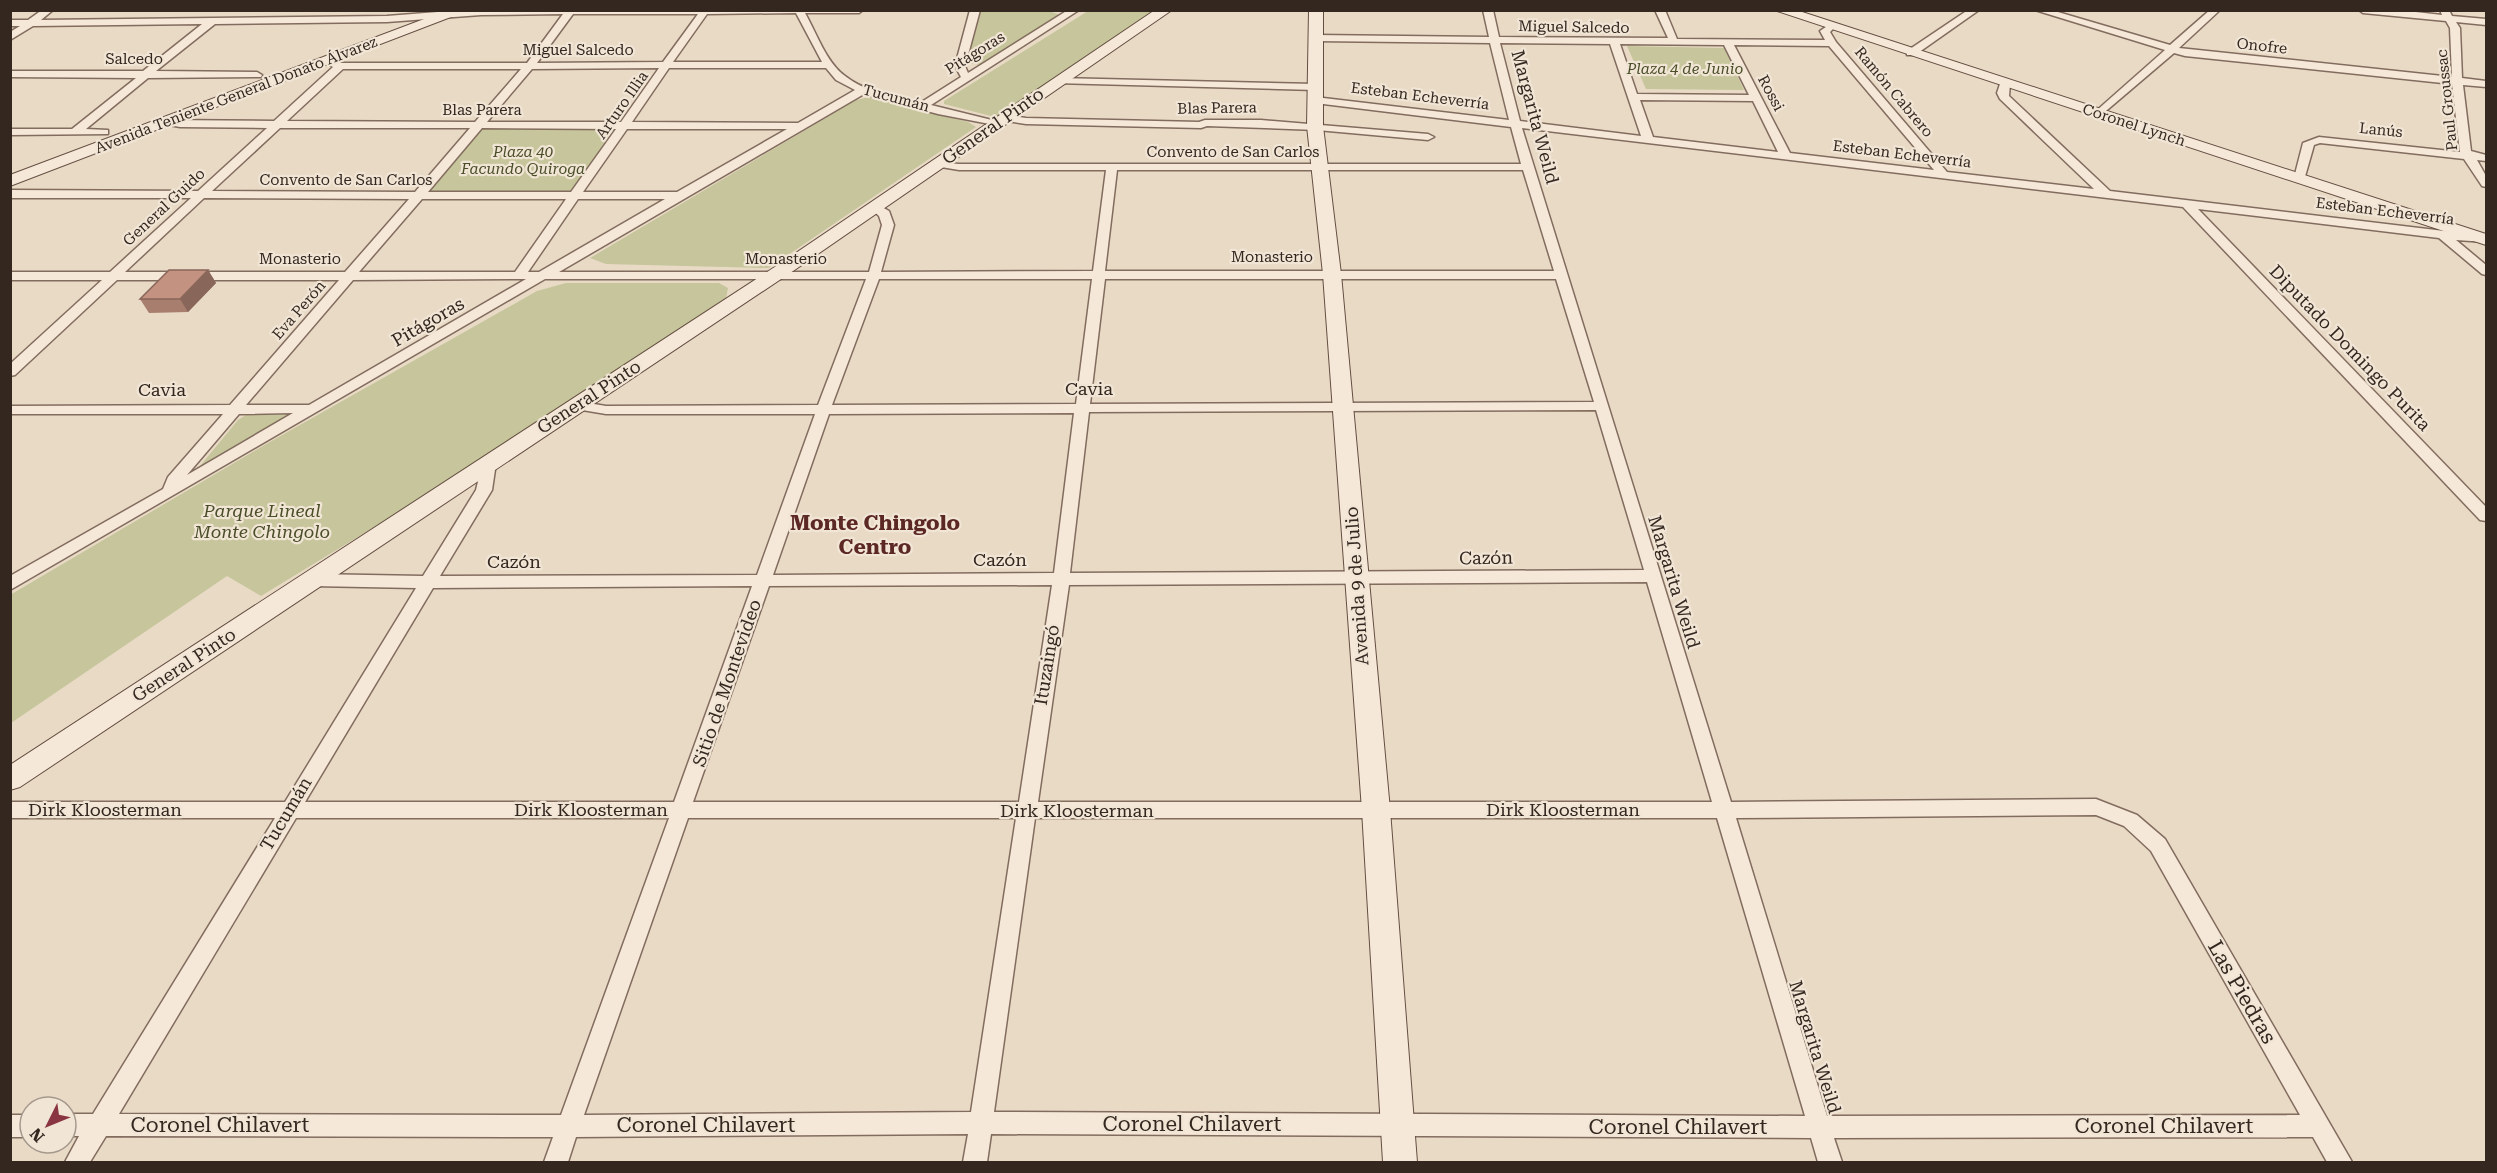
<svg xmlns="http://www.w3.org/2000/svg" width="2497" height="1173" font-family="'Roboto Serif',serif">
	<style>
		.green { fill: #c6c59b }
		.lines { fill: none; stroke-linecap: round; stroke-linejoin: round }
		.street-casing { stroke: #826c5e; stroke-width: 3 }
		.secondary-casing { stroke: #644e41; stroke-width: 2 }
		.street { fill: #f5e8d9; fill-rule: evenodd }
		.secondary { fill: #f5e8d9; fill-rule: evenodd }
		.wall { fill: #a87e6e }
		.shaded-wall { fill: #88665a }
		.building { fill: #c39280; stroke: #88665a; stroke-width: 1.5 }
		.labels { text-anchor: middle; stroke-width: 4.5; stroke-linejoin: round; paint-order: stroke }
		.far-street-label { font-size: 15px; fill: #342720; stroke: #f1e5d5 }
		.far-park-label { font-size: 15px; font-style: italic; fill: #4a4e29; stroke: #f1e5d5 }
		.street-label { font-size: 18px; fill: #342720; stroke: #f1e5d5 }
		.park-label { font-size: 18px; font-style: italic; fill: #4a4e29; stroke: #f1e5d5 }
		.quarter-label { font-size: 21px; font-weight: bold; fill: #5c2824; stroke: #f1e5d5 }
		.near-street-label { font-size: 21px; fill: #342720; stroke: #f1e5d5 }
	</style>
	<rect width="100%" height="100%" fill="#e9dac6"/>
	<!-- green -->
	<path class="green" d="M 1088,11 L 1157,11 L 1001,115 L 991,116 L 944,104 L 944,101 Z
		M 980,12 L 1052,12 L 1060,15 L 981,65 L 965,63 Z
		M 1627,46 L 1724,48 L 1744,90 L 1646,89 Z
		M 869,97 L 968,122 L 976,127 L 769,268 L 606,264 L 590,258 L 856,100 Z
		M 478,124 L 626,125 L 577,195 L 419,195 Z
		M 566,283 L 719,283 L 728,288 L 726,298 L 402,510 L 261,596 L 227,576 L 11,723 L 10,595 L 268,443 L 537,291 Z
		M 246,415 L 291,415 L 195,472 L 238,420 Z"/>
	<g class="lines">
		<!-- street casing -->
		<g class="street-casing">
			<path id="street" d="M 42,10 L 53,10 L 41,20 L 387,16 L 463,10 L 863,10 L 859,13 L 805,13 C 817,34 826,62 845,76 C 865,92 896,97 920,103 L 961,77 L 955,66 L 970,10 L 980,10 L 965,66 L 968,73 L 1068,10 L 1079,10 L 931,105 L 1000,122 L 1000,126 L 938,114 L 864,94 L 559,272 L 869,272 L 882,225 L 879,216 L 869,207 L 875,203 L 889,211 L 894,225 L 881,272 L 1093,271 L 1106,170 L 959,170 L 935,166 L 935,162 L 959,164 L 1521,164 L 1511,127 L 1315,103 L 1310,100 L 1315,97 L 1509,120 L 1490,43 L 1316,41 L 1311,38 L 1316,35 L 1489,37 L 1483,10 L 1493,10 L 1499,37 L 1668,38 L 1655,10 L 1665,10 L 1677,39 L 1825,40 L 1820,31 L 1830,24 L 1835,27 L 1830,32 L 1836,42 L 1947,172 L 2094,189 L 2000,99 L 1997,93 L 2000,84 L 2005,81 L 2010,84 L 2009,96 L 2110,191 L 2486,236 L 2486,242 L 2456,240 L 2486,265 L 2486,275 L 2482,274 L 2439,238 L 2198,209 L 2486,507 L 2486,521 L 2480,520 L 2183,207 L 1522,128 L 1731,802 L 2096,799 L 2137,815 L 2165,839 L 2352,1162 L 2327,1162 L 2313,1137 L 1834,1138 L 1842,1162 L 1818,1162 L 1811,1138 L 991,1134 L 987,1162 L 963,1162 L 968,1134 L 576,1137 L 568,1162 L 544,1162 L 553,1137 L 106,1136 L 90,1162 L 65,1162 L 79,1136 L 66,1136 L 66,1114 L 93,1114 L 275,818 L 10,818 L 10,802 L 285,802 L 416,588 L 312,586 L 306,584 L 304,580 L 306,576 L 312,574 L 423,576 L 476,490 L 483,460 L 493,460 L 496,463 L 492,490 L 440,576 L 757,575 L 815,414 L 606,414 L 576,409 L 569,405 L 576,401 L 606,406 L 818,405 L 866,279 L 545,279 L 10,590 L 10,576 L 163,489 L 168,477 L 223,414 L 10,414 L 10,406 L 230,405 L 339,280 L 117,280 L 15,375 L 10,376 L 10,364 L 102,280 L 10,280 L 10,272 L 110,272 L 191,198 L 10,198 L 10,190 L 198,191 L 267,128 L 180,127 L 163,124 L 163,120 L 274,121 L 333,67 L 322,61 L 327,58 L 341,63 L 527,63 L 563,14 L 481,15 L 387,22 L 215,24 L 156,71 L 257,72 L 262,75 L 261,77 L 148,78 L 86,129 L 108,130 L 108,134 L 10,135 L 10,129 L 72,129 L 136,78 L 10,77 L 10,71 L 143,71 L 202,24 L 33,26 L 10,40 L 10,32 L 20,26 L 10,26 L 10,20 L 28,20 ZM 796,13 L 822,62 L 673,62 L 707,14 ZM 573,14 L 698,14 L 663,62 L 537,63 ZM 1500,43 L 1610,44 L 1641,136 L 1520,121 ZM 1620,44 L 1724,45 L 1749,95 L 1637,94 ZM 1734,45 L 1829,46 L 1934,170 L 1790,153 ZM 659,68 L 621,122 L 487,122 L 532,69 ZM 669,68 L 826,68 L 836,80 L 855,90 L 798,123 L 632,122 ZM 343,69 L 521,69 L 475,122 L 287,121 ZM 1640,100 L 1753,101 L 1778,152 L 1653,137 ZM 280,128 L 470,128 L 415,192 L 212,191 ZM 482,128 L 616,129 L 571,192 L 428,192 ZM 627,129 L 787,129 L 677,192 L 583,192 ZM 1117,170 L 1523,170 L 1554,271 L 1105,271 ZM 204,198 L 409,199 L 345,272 L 125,272 ZM 422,199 L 566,199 L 515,272 L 359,272 ZM 578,199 L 665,199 L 539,272 L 528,272 ZM 526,279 L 309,405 L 246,405 L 353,280 ZM 879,279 L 1092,279 L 1076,404 L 832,405 ZM 1105,279 L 1556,279 L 1594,402 L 1090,404 ZM 1596,410 L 1644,570 L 1070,573 L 1089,412 ZM 293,413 L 187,475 L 239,414 ZM 1074,413 L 1054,573 L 773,575 L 829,414 ZM 1647,582 L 1712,802 L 1038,802 L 1069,585 ZM 1052,585 L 1019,802 L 693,802 L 769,586 ZM 752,586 L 674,802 L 305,802 L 433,588 ZM 2096,815 L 2124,826 L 2151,851 L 2300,1115 L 1827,1116 L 1736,818 ZM 296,818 L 669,818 L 561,1115 L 119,1114 ZM 688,818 L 1016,818 L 971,1112 L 584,1115 ZM 1035,818 L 1717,818 L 1805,1116 L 994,1112 Z
				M 1968,10 L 1979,10 L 1915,55 L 1907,55 L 1907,51 Z
				M 2035,10 L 2051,10 L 2170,45 L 2210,10 L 2220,10 L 2179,48 L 2452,77 L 2450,28 L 2446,21 L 2363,13 L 2359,10 L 2398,10 L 2442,15 L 2440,10 L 2449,10 L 2452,16 L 2486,19 L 2486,25 L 2456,22 L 2460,28 L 2462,78 L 2486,81 L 2486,87 L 2463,85 L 2471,151 L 2486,155 L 2486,161 L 2477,160 L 2486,176 L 2486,187 L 2482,186 L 2464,159 L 2320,143 L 2314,145 L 2304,180 L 2300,181 L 2294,178 L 2303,143 L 2319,137 L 2460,152 L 2452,84 L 2185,56 L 2174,53 L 2100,116 L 2095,113 L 2096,111 L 2165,50 Z
				M 1058,78 L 1315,84 L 1320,87 L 1315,90 L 1054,83 L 1053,81 Z
				M 1005,115 L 1026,118 L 1199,122 L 1205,120 L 1261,120 L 1428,134 L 1434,137 L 1428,140 L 1317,130 L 1207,126 L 1201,128 L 1026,124 L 1001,120 L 1000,118 Z
				M 10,1115 L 30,1115 L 30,1137 L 10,1137 Z"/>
		</g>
		<!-- secondary casing -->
		<g class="secondary-casing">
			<path id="secondary" d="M 448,10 L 469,10 L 10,186 L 10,175 Z
				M 1155,10 L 1172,10 L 796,269 L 20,787 L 10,790 L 10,765 L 784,261 Z
				M 1309,10 L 1323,10 L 1323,126 L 1341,274 L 1390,810 L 1417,1162 L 1383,1162 L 1362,810 L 1338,480 L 1323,274 L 1307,126 Z
				M 1774,10 L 1796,10 L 2486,234 L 2486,245 Z"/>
		</g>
		<!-- street -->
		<use href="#street" class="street"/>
		<!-- secondary -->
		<use href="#secondary" class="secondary"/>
	</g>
	<!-- wall -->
	<path class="wall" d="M 208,270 L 216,283 L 188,312 L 149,313 L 140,299 Z"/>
	<!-- shaded-wall -->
	<path class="shaded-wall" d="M 208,270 L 216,283 L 188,312 L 180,299 Z"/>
	<!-- building -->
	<path class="building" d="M 169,270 L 208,270 L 180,299 L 140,299 Z"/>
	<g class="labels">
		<!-- far-street labels -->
		<g class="far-street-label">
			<text transform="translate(1574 27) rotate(1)" y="5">Miguel Salcedo</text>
			<text transform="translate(2262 46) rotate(6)" y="5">Onofre</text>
			<text x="578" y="55">Miguel Salcedo</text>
			<text transform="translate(975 53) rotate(-32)" y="5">Pitágoras</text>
			<text x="134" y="64">Salcedo</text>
			<text transform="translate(1894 92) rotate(50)" y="5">Ramón Cabrero</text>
			<text transform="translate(1771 93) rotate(62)" y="5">Rossi</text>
			<text transform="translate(236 95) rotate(-21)" y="5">Avenida Teniente General Donato Álvarez</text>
			<text transform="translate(1420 96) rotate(7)" y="5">Esteban Echeverría</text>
			<text transform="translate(896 98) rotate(15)" y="5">Tucumán</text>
			<text transform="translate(2447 100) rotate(-96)" y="5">Paul Groussac</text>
			<text transform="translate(622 105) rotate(-55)" y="5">Arturo Illia</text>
			<text transform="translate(1217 108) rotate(-1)" y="5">Blas Parera</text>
			<text x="482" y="115">Blas Parera</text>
			<text transform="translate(2134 125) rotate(18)" y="5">Coronel Lynch</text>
			<text transform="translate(2381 130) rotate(6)" y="5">Lanús</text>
			<text x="1233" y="157">Convento de San Carlos</text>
			<text transform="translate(1902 154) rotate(7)" y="5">Esteban Echeverría</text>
			<text x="346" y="185">Convento de San Carlos</text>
			<text transform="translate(164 207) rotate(-43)" y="5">General Guido</text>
			<text transform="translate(2385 211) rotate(7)" y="5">Esteban Echeverría</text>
			<text x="1272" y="262">Monasterio</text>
			<text x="300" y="264">Monasterio</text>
			<text x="786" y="264">Monasterio</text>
			<text transform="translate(299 310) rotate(-49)" y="5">Eva Perón</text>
		</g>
		<!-- far-park labels -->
		<g class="far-park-label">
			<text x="1685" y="74">Plaza 4 de Junio</text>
			<text x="523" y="157">Plaza 40<tspan x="523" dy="17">Facundo Quiroga</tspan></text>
		</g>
		<!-- street labels -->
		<g class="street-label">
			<text transform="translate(1535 117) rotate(75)" y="6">Margarita Weild</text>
			<text transform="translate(993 126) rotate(-35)" y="6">General Pinto</text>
			<text transform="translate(428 322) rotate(-30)" y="6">Pitágoras</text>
			<text transform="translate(2350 348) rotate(46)" y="6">Diputado Domingo Purita</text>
			<text x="1089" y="395">Cavia</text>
			<text x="162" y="396">Cavia</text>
			<text transform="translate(589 397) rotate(-33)" y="6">General Pinto</text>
			<text transform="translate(1486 558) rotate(-1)" y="6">Cazón</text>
			<text x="1000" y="566">Cazón</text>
			<text x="514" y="568">Cazón</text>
			<text transform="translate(1674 582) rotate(73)" y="6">Margarita Weild</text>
			<text transform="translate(1357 586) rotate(-94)" y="6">Avenida 9 de Julio</text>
			<text transform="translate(184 665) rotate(-33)" y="6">General Pinto</text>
			<text transform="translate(1047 665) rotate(-81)" y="6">Ituzaingó</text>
			<text transform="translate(727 683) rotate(-71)" y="6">Sitio de Montevideo</text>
			<text x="105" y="816">Dirk Kloosterman</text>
			<text x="591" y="816">Dirk Kloosterman</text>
			<text x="1563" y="816">Dirk Kloosterman</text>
			<text x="1077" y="817">Dirk Kloosterman</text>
			<text transform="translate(286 814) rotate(-59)" y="6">Tucumán</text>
			<text transform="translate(1815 1047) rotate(73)" y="6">Margarita Weild</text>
		</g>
		<!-- park labels -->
		<g class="park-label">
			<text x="262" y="517">Parque Lineal<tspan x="262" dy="21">Monte Chingolo</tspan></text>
		</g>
		<!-- quarter labels -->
		<g class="quarter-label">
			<text x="875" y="530">Monte Chingolo<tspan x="875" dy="24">Centro</tspan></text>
		</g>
		<!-- near-street labels -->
		<g class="near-street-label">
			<text transform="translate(2242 992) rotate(60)" y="7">Las Piedras</text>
			<text x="1192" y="1131">Coronel Chilavert</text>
			<text x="220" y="1132">Coronel Chilavert</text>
			<text x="706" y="1132">Coronel Chilavert</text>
			<text x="2164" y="1133">Coronel Chilavert</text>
			<text x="1678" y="1134">Coronel Chilavert</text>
		</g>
	</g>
	<!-- border -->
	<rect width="2497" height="1173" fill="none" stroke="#342720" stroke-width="24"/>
	<!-- north arrow -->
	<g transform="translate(48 1125) rotate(227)"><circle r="28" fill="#f1e5d5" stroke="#a5998d" stroke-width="1.5"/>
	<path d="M0-4.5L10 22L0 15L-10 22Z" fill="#8a3542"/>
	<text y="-9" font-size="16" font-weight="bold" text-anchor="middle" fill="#342720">N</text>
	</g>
</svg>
